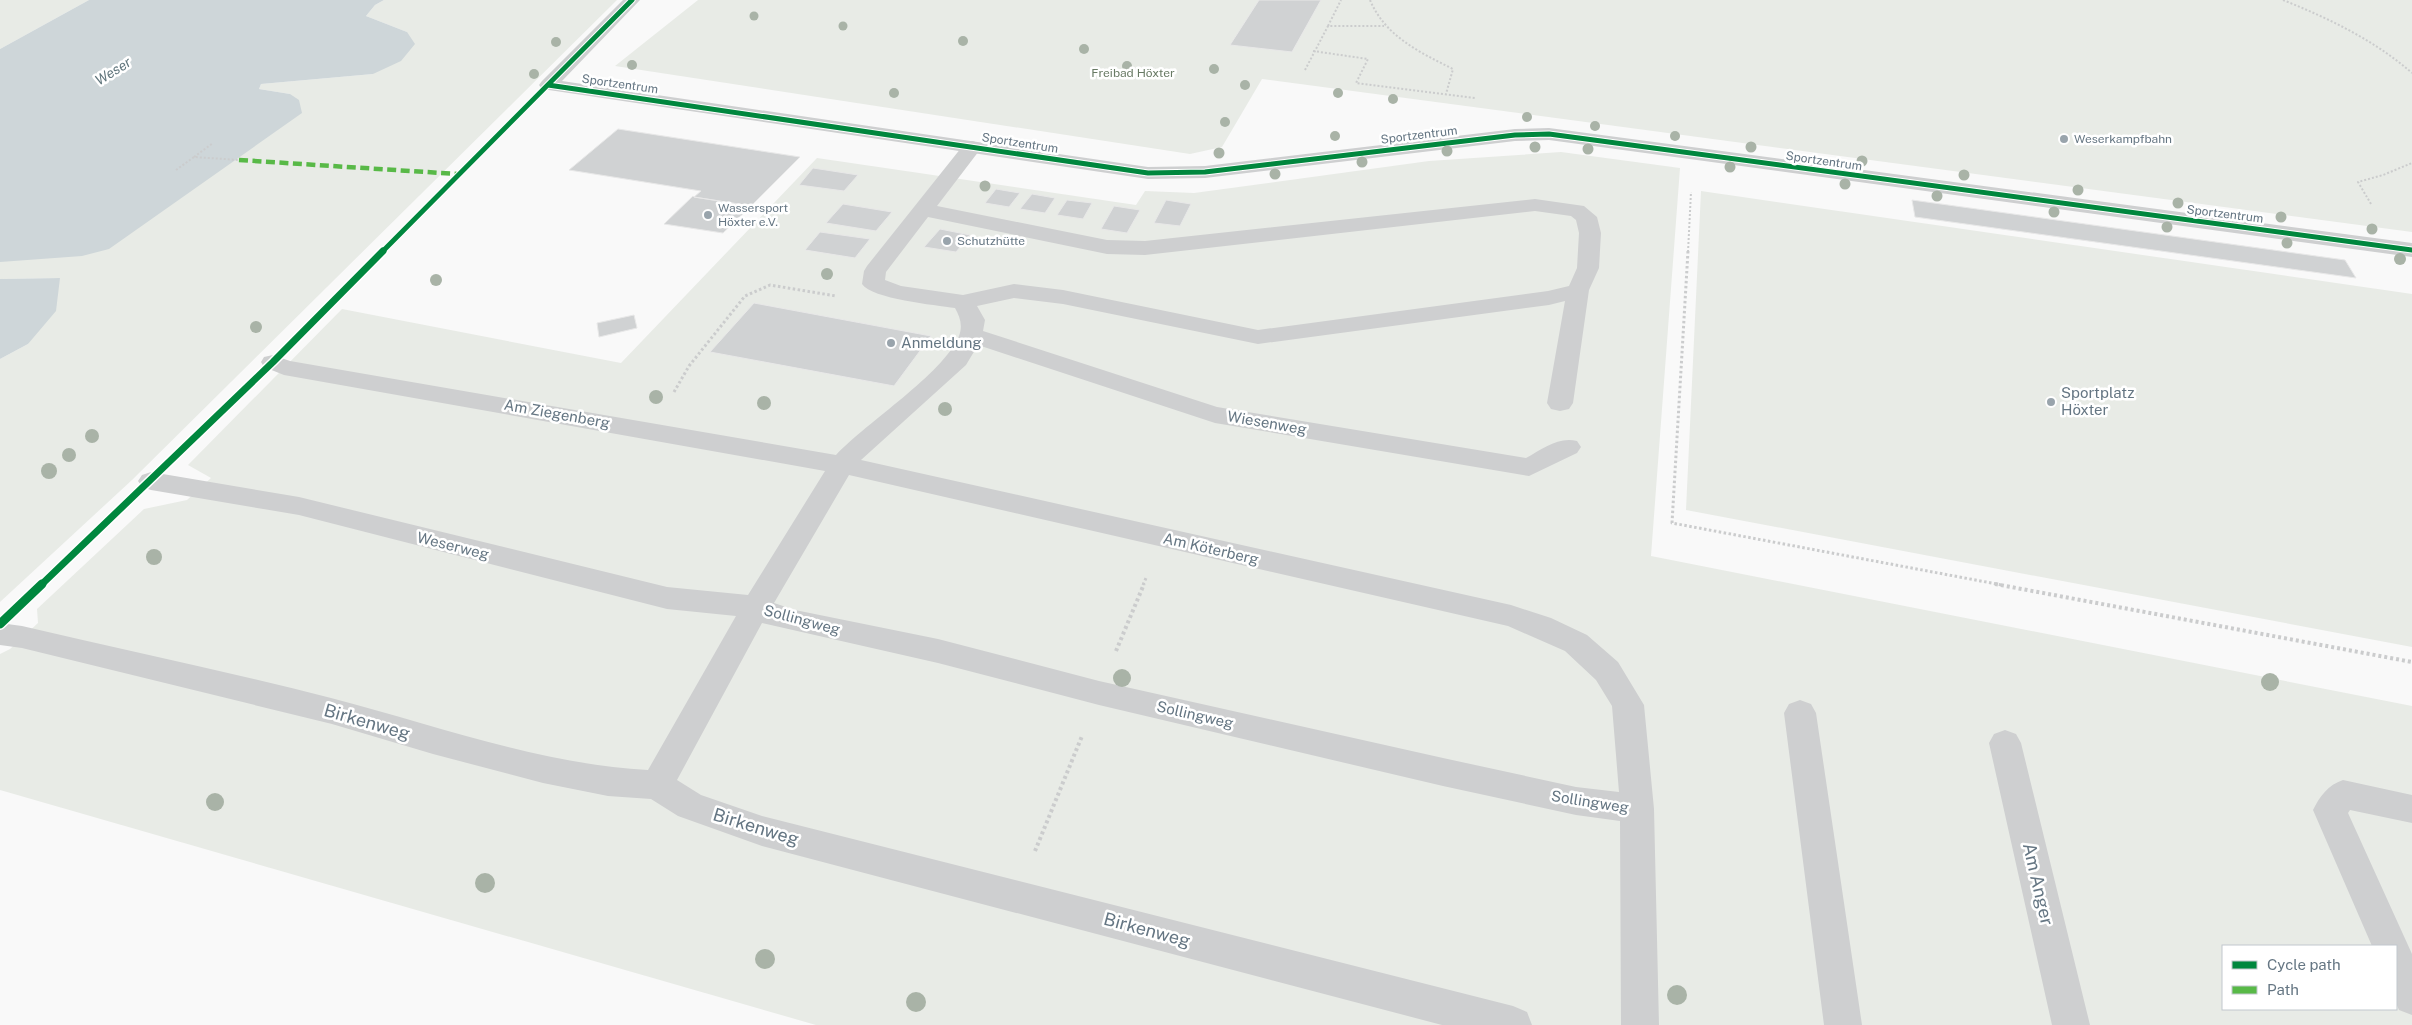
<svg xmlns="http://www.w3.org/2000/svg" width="2412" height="1025" font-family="'Public Sans',sans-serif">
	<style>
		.green { fill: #e8ebe6; fill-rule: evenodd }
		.water { fill: #ced6d9 }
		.building { fill: #d0d2d3; stroke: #e8e8e8 }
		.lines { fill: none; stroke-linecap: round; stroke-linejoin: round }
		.path-far2 { stroke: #cbcccd; stroke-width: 2; stroke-dasharray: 2 2; stroke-linecap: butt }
		.path-far1 { stroke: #cbcccd; stroke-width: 3; stroke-dasharray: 2.5 2.5; stroke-linecap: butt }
		.path { stroke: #cbcccd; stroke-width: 4; stroke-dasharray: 3 3; stroke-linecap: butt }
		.service { fill: #cecfd0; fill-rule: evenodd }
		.minor { fill: #cecfd0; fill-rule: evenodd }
		.quiet { stroke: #58b947; stroke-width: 4.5; stroke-dasharray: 9 4.5; stroke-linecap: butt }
		.cycleway-far2-casing { stroke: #fff; stroke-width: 7 }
		.cycleway-far1-casing { stroke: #fff; stroke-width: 10 }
		.cycleway-casing { stroke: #fff; stroke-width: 12 }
		.cycleway-far2 { stroke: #00873e; stroke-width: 5 }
		.cycleway-far1 { stroke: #00873e; stroke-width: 7 }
		.cycleway { stroke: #00873e; stroke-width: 9 }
		.tree { fill: #a9b3a7 }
		.poi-dot { fill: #99a4ac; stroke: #fff; stroke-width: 2 }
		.labels { text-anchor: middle; stroke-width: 5; stroke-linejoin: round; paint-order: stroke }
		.far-park-label { font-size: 12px; fill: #687a64; stroke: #fff }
		.far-street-label { font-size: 12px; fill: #657683; stroke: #fff }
		.far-poi-label { font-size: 12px; fill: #657683; stroke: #fff; text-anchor: start }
		.far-water-label { font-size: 14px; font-style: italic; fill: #60757c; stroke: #fff }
		.poi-label { font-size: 15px; fill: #657683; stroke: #fff; text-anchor: start }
		.street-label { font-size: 15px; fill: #657683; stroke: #fff }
		.near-street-label { font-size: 18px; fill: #657683; stroke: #fff }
	</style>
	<rect width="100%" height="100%" fill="#f9f9f9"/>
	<!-- green -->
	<path class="green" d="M 0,0 L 89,0 L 0,49 Z
		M 384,0 L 617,0 L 132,480 L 0,602 L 0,359 L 28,344 L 60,278 L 0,279 L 0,262 L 290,94 L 259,89 L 261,84 L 373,74 L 407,32 L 366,16 L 375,5 Z
		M 698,0 L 2412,0 L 2412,232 L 1262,79 L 1222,147 L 1190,154 L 615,66 Z
		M 1561,152 L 1680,168 L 1651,556 L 2412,706 L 2412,1025 L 816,1025 L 0,790 L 0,654 L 10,649 L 38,623 L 37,609 L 144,509 L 187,500 L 211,478 L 188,465 L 342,309 L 621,363 L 817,158 L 1136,205 L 1145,191 L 1194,193 L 1429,161 ZM 2223,946 L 2396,946 L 2396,1009 L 2223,1009 Z
		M 1701,191 L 2412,294 L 2412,647 L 1686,510 Z"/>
	<!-- water -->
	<path class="water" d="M 89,0 L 384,0 L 375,5 L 366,16 L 407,32 L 415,44 L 401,61 L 373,74 L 261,84 L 259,89 L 290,94 L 299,100 L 302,113 L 109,249 L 82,256 L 0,262 L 0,49 Z
		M 60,278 L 56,311 L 28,344 L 0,359 L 0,279 Z"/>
	<!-- building -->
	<path class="building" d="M 1259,0 L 1321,0 L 1292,52 L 1230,45 Z
		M 618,129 L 800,157 L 751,206 L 694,197 L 701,191 L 569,170 Z
		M 813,168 L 858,175 L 844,191 L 799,185 Z
		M 996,189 L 1020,193 L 1009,207 L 985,203 Z
		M 1032,194 L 1055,198 L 1045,213 L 1020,209 Z
		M 693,196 L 694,197 L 751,206 L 723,233 L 664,224 Z
		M 1067,200 L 1092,203 L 1083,219 L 1057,215 Z
		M 1166,200 L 1191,204 L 1180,226 L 1154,223 Z
		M 1912,200 L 2345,260 L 2356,278 L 1915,217 Z
		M 843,204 L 892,212 L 876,231 L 826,223 Z
		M 1114,206 L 1140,210 L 1127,233 L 1101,229 Z
		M 940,229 L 970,235 L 956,252 L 924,247 Z
		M 820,232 L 870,239 L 855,258 L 805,250 Z
		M 754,303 L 931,336 L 894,386 L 710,352 Z
		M 634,315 L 637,328 L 599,337 L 597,323 Z"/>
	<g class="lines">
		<!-- path-far2 -->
		<path class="path-far2" d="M 1370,0 C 1385,36 1419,52 1453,69 L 1446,94
			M 2283,0 C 2330,19 2374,40 2412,73
			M 1328,26 L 1341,0
			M 1313,51 L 1368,59 L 1356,83 L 1475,98
			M 1305,70 L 1328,26 L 1384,26
			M 194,157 L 213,143
			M 176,170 L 194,157 L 239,160
			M 2371,204 L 2358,182 L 2383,175 L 2412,163
			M 1688,252 L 1691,192"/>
		<!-- path-far1 -->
		<path class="path-far1" d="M 1688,251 L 1672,523 L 2002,585
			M 674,392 L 689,366 L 745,296 L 770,285 L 836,296
			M 1143,585 L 1146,578"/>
		<!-- path -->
		<path class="path" d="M 1995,584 L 2412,662
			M 1116,651 L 1144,584
			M 1035,851 L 1082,736"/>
		<!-- service -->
		<path class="service" d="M 972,141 L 979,143 L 982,147 L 937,206 L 1107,240 L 1145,241 L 1535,199 L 1584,206 L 1597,217 L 1601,233 L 1599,268 L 1589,290 L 1573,403 L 1569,409 L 1560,411 L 1551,409 L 1547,403 L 1565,301 L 1549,305 L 1258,344 L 1063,304 L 1014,298 L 977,306 L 985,320 L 983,331 L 1217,407 L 1526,458 C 1542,449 1559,436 1577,441 L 1581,447 L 1577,453 L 1529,476 L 1215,423 L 978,345 L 966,365 L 861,460 L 1511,605 L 1551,618 L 1587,635 L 1618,662 L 1644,705 L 1654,809 L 1659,1025 L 1621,1025 L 1620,821 L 1576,815 L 1443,786 L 1099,705 L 938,663 L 762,623 L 677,780 L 701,795 L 762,816 L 1513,1006 L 1527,1012 L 1532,1025 L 1442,1025 L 762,846 L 678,816 L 651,799 L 608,796 L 543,783 L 433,754 L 332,724 L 22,648 L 0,645 L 0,623 L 22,626 C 125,650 229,672 331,698 C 436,725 539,764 648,770 L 736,616 L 667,609 L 299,515 L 151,490 L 142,487 L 138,481 L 142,475 L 151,472 L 299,497 L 667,587 L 748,595 L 825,471 L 284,375 L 264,367 L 261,362 L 264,357 L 273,355 L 290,361 L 836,455 C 868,421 942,375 959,336 C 963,325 960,317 955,308 C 935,305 872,299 862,284 L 864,271 L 867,266 L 965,143 ZM 1535,211 L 1571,216 L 1576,220 L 1579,233 L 1577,268 L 1569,286 L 1548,291 L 1258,330 L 1063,290 L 1014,284 L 963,295 L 901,286 L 885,280 L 886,272 L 928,217 L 1107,254 L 1145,255 ZM 849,475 L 1508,626 L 1565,651 L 1596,680 L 1612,706 L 1619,792 L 1576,787 L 1443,758 L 1099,681 L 938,639 L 795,610 L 774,603 Z
			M 1800,700 L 1811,704 L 1816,713 L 1862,1025 L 1824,1025 L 1784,713 L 1789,704 Z
			M 2005,730 L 2016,734 L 2021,743 L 2090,1025 L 2052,1025 L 1989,743 L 1994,734 Z
			M 2343,780 L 2412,795 L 2412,823 L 2350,810 L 2348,813 L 2412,954 L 2412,1015 L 2399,1010 L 2396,1003 L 2396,946 L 2372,946 L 2313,810 C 2320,796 2328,785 2343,780 Z"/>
		<!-- minor -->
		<path class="minor" d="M 623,0 L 640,0 L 562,81 L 1148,167 L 1205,166 L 1515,129 L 1549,128 L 2412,243 L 2412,257 L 1549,140 L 1515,141 L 1205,178 L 1148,179 L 542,89 L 539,85 L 542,81 Z"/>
		<!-- quiet -->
		<path class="quiet" d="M 239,160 L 457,174"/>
		<!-- cycleway-far2 casing -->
		<g class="cycleway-far2-casing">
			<path id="cycleway-far2" d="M 548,85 L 1148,173 L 1205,172 L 1515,135 L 1549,134 L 2412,250
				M 382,252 L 632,0"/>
		</g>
		<!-- cycleway-far1 casing -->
		<g class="cycleway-far1-casing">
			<path id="cycleway-far1" d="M 41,585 L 273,362 L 383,251"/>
		</g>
		<!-- cycleway casing -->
		<g class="cycleway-casing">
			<path id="cycleway" d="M 0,624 L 42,584"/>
		</g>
		<!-- cycleway-far2 -->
		<use href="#cycleway-far2" class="cycleway-far2"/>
		<!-- cycleway-far1 -->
		<use href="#cycleway-far1" class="cycleway-far1"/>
		<!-- cycleway -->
		<use href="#cycleway" class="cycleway"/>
	</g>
	<!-- trees -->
	<g class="tree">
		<circle cx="754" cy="16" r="4.5"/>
		<circle cx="843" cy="26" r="4.5"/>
		<circle cx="963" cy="41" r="5"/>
		<circle cx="556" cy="42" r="5"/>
		<circle cx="1084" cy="49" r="5"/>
		<circle cx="632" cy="65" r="5"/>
		<circle cx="1127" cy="66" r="5"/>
		<circle cx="1214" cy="69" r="5"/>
		<circle cx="534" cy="74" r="5"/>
		<circle cx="1245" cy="85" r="5"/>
		<circle cx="894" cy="93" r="5"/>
		<circle cx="1338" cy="93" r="5"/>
		<circle cx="1393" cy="99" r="5"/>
		<circle cx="1527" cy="117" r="5"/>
		<circle cx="1225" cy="122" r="5"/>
		<circle cx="1595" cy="126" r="5"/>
		<circle cx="1335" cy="136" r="5"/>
		<circle cx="1675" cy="136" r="5"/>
		<circle cx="1535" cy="147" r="5.5"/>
		<circle cx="1751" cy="147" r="5.5"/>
		<circle cx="1588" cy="149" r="5.5"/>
		<circle cx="1447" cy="151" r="5.5"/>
		<circle cx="1219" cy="153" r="5.5"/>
		<circle cx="1862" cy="161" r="5.5"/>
		<circle cx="1362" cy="162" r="5.5"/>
		<circle cx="1730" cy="167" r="5.5"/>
		<circle cx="1275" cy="174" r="5.5"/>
		<circle cx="1964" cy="175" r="5.5"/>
		<circle cx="1845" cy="184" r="5.5"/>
		<circle cx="985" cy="186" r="5.5"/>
		<circle cx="2078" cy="190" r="5.5"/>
		<circle cx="1937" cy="196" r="5.5"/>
		<circle cx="2178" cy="203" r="5.5"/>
		<circle cx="2054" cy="212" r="5.5"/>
		<circle cx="2281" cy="217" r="5.5"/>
		<circle cx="2167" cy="227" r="5.5"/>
		<circle cx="2372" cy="229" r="5.5"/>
		<circle cx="2287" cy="243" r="5.5"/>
		<circle cx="2400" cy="259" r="6"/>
		<circle cx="827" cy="274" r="6"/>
		<circle cx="436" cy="280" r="6"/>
		<circle cx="256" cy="327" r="6"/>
		<circle cx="656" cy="397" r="7"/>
		<circle cx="764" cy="403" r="7"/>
		<circle cx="945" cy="409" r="7"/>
		<circle cx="92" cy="436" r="7"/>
		<circle cx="69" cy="455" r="7"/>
		<circle cx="49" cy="471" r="8"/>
		<circle cx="154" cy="557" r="8"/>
		<circle cx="1122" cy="678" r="9"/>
		<circle cx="2270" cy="682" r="9"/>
		<circle cx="215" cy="802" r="9"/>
		<circle cx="485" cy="883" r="10"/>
		<circle cx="765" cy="959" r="10"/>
		<circle cx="1677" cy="995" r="10"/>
		<circle cx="916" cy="1002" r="10"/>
	</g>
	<!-- markers -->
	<g class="poi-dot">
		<circle cx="2064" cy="139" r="5"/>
		<circle cx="708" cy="215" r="5"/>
		<circle cx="947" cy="241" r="5"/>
		<circle cx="891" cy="343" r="5"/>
		<circle cx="2051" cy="402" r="5"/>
	</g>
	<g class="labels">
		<!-- far-park labels -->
		<g class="far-park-label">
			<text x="1133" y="77">Freibad Höxter</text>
		</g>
		<!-- far-street labels -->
		<g class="far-street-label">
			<text transform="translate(620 84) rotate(8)" y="4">Sportzentrum</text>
			<text transform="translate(1419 135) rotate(-7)" y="4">Sportzentrum</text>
			<text transform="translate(1020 143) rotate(9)" y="4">Sportzentrum</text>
			<text transform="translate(1824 161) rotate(8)" y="4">Sportzentrum</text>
			<text transform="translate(2225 214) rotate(7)" y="4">Sportzentrum</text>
		</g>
		<!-- far-poi labels -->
		<g class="far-poi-label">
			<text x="2074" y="143">Weserkampfbahn</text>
			<text x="718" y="212">Wassersport<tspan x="718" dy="14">Höxter e.V.</tspan></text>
			<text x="957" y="245">Schutzhütte</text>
		</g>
		<!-- far-water labels -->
		<g class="far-water-label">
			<text transform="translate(113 71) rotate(-32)" y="5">Weser</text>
		</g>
		<!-- poi labels -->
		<g class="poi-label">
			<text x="901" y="348">Anmeldung</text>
			<text x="2061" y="398">Sportplatz<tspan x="2061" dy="17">Höxter</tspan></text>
		</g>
		<!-- street labels -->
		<g class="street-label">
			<text transform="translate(557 414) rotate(10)" y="5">Am Ziegenberg</text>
			<text transform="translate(1267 423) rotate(10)" y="5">Wiesenweg</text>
			<text transform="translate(453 546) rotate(14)" y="5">Weserweg</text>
			<text transform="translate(1211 549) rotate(13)" y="5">Am Köterberg</text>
			<text transform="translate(802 620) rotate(15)" y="5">Sollingweg</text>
			<text transform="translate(1195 715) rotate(13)" y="5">Sollingweg</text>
			<text transform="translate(1590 802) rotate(9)" y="5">Sollingweg</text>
		</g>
		<!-- near-street labels -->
		<g class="near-street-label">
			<text transform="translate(367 722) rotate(16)" y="6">Birkenweg</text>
			<text transform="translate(756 827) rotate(17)" y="6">Birkenweg</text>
			<text transform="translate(2038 884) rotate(77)" y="6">Am Anger</text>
			<text transform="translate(1147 930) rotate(15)" y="6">Birkenweg</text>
		</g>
	</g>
	<!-- legend -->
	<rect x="2222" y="945" width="175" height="65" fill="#ffffff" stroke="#c1c8cd"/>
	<rect x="2232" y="961" width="25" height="8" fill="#00873e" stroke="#c1c8cd"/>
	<text x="2267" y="970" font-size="15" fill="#657683">Cycle path</text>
	<rect x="2232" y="986" width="25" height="8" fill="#58b947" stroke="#c1c8cd"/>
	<text x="2267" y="995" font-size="15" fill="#657683">Path</text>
</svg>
